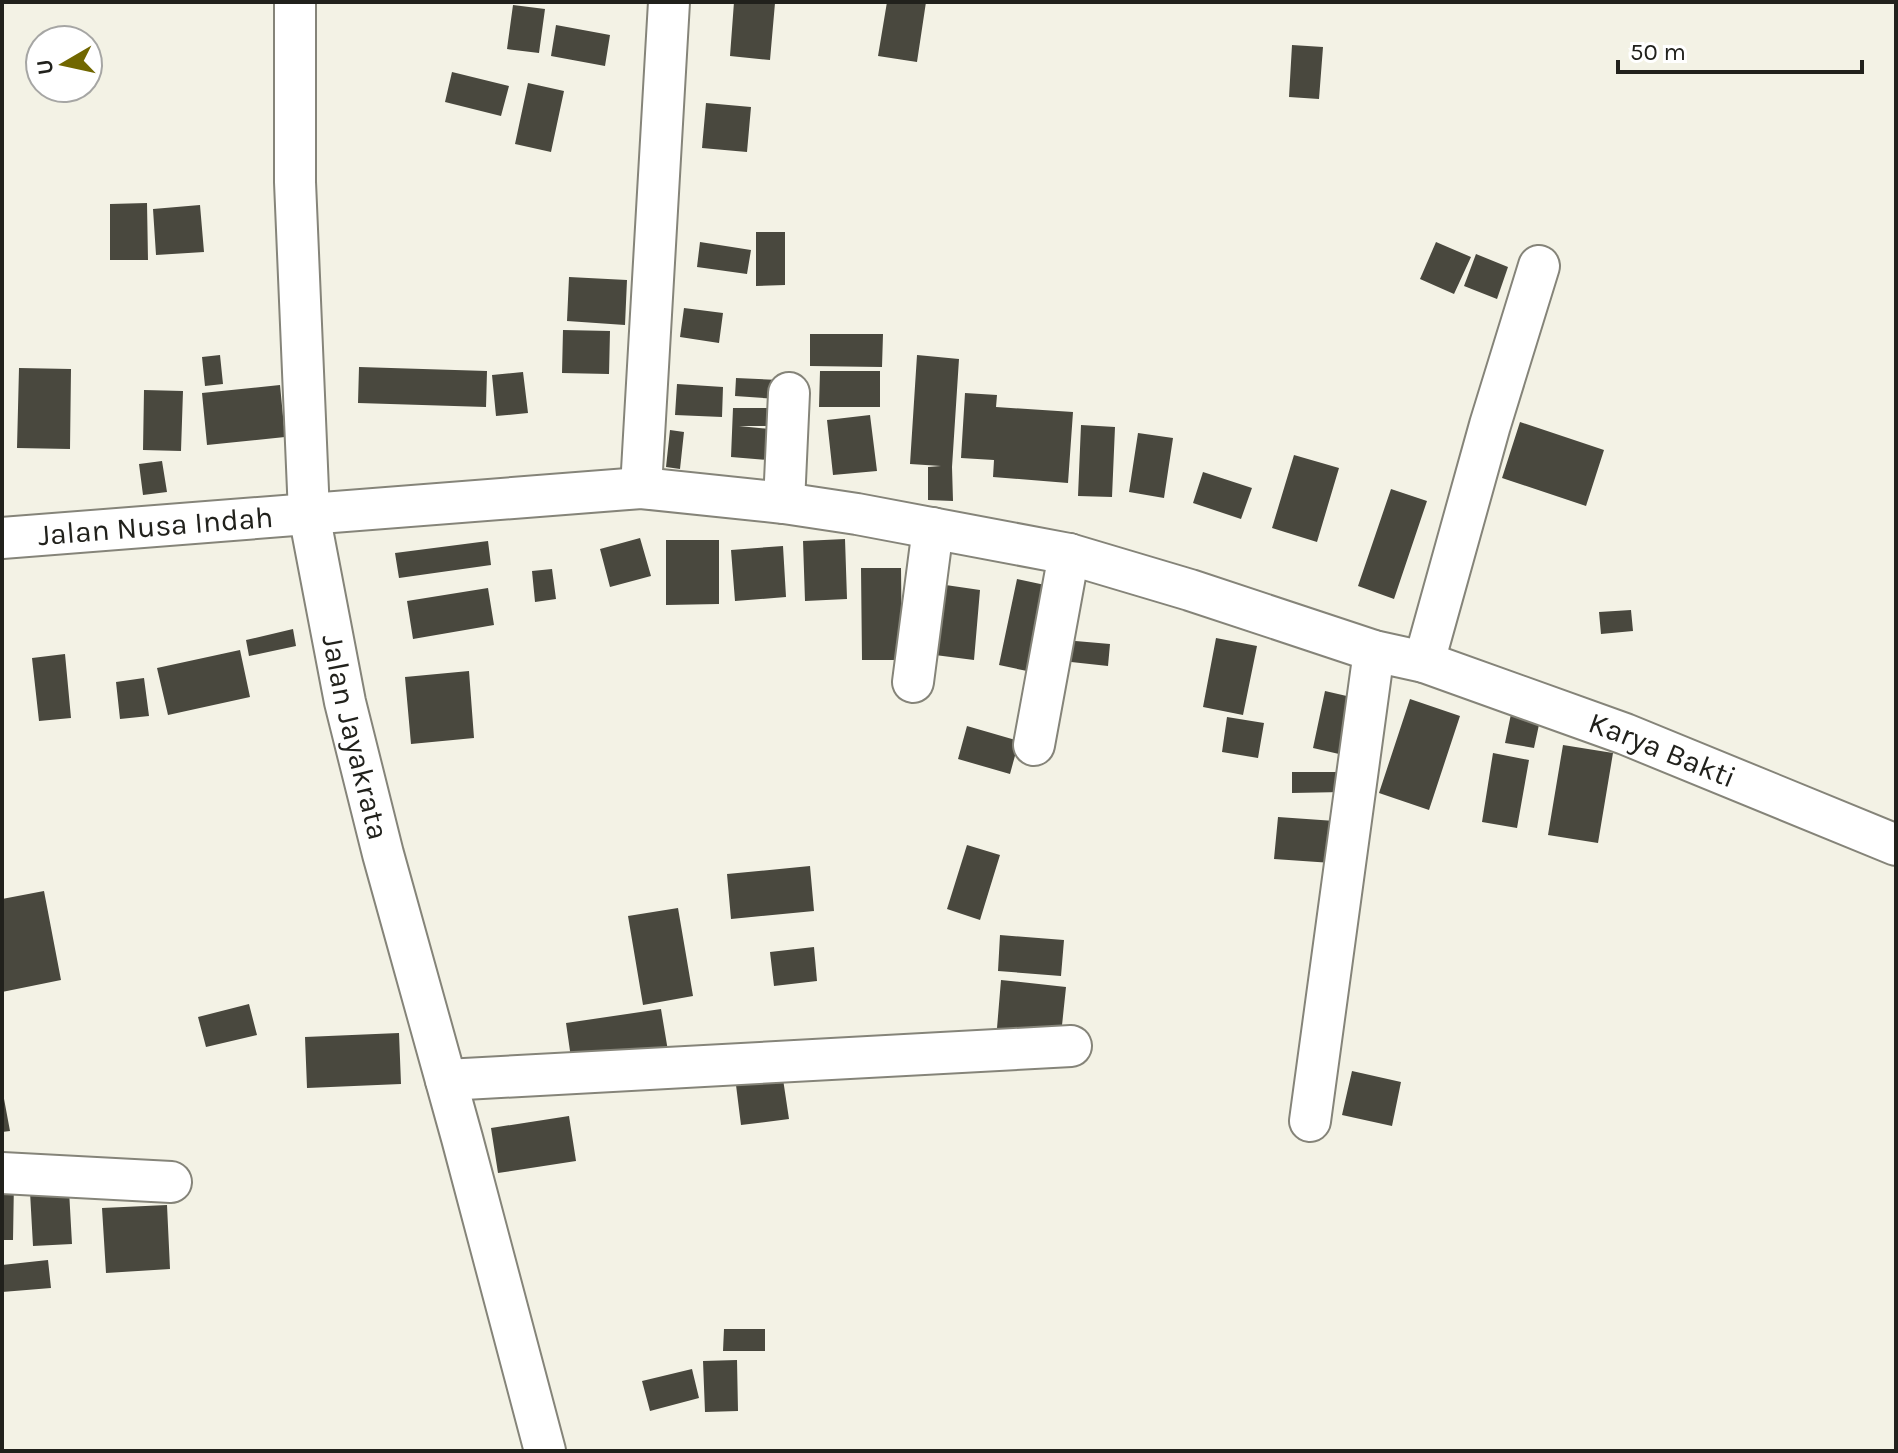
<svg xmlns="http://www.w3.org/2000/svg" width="1898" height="1453" font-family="Karla,sans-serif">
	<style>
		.building { fill: #49483e }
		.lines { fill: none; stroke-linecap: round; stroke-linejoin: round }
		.minor-casing { stroke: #858479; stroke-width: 44 }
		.minor { stroke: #fff; stroke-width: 40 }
		.labels { text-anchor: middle; stroke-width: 8; stroke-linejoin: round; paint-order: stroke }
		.street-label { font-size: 30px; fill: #21211c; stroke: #fff }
	</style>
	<rect width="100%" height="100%" fill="#f3f2e5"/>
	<!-- building -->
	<path class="building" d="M 734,2 L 775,3 L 770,60 L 730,56 Z
		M 887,2 L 926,2 L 917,62 L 878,56 Z
		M 513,5 L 545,9 L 539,53 L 507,49 Z
		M 556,25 L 610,35 L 605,66 L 551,56 Z
		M 1292,45 L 1323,47 L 1319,99 L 1289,97 Z
		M 452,72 L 509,86 L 501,116 L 445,102 Z
		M 528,83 L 564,91 L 551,152 L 515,144 Z
		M 706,103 L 751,107 L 747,152 L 702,148 Z
		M 147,203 L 148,260 L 110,260 L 110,204 Z
		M 200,205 L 204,252 L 156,255 L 153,209 Z
		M 756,232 L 785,232 L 785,285 L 756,286 Z
		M 700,242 L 751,250 L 747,274 L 697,267 Z
		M 1436,242 L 1471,257 L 1454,294 L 1420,279 Z
		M 1476,254 L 1508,267 L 1497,299 L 1464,286 Z
		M 569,277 L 627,280 L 625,325 L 567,321 Z
		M 684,308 L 723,313 L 719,343 L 680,337 Z
		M 563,330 L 610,331 L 609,374 L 562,373 Z
		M 810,334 L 883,334 L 882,367 L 810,366 Z
		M 220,355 L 223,384 L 205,386 L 202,357 Z
		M 917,355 L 959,359 L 952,467 L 953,501 L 928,500 L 928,467 L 941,466 L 910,464 Z
		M 359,367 L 487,371 L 486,407 L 358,403 Z
		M 19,368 L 71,369 L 70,449 L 17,448 Z
		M 820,371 L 880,371 L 880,407 L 819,407 Z
		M 523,372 L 528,413 L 496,416 L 492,375 Z
		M 736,378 L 779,380 L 778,399 L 735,396 Z
		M 677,384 L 723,387 L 722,417 L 675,415 Z
		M 280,385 L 285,437 L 207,445 L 202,393 Z
		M 144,390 L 183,391 L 181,451 L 143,450 Z
		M 965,393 L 997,395 L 996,407 L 1073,412 L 1068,483 L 993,477 L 994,460 L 961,458 Z
		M 733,408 L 783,408 L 783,426 L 739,426 L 770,429 L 768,460 L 731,457 Z
		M 870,415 L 877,471 L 833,475 L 827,420 Z
		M 1520,422 L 1604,450 L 1586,506 L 1502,478 Z
		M 1081,425 L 1115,427 L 1112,497 L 1078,496 Z
		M 670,430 L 684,432 L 680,469 L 666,467 Z
		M 1138,433 L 1173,438 L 1164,498 L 1129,492 Z
		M 1294,455 L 1339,468 L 1317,542 L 1272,528 Z
		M 162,461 L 167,492 L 143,495 L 139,464 Z
		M 1203,472 L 1252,488 L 1241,519 L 1193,503 Z
		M 1391,489 L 1427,501 L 1394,599 L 1358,586 Z
		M 640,538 L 651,576 L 610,587 L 600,549 Z
		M 845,539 L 847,599 L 805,601 L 803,541 Z
		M 666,540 L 719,540 L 719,604 L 666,605 Z
		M 488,541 L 491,565 L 399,578 L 395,553 Z
		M 783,546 L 786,597 L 735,601 L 731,550 Z
		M 861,568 L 901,568 L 902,660 L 862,660 Z
		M 552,569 L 556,599 L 535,602 L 532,571 Z
		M 1017,579 L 1045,585 L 1027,671 L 999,665 Z
		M 932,583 L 980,590 L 974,660 L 935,655 Z
		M 488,588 L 494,625 L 413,639 L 407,601 Z
		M 1631,610 L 1633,631 L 1601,634 L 1599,612 Z
		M 293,629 L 296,646 L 249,656 L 246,640 Z
		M 1216,638 L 1257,646 L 1243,715 L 1203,707 Z
		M 1064,640 L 1110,644 L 1108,666 L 1062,661 Z
		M 240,650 L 250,697 L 168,715 L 157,668 Z
		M 65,654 L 71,718 L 39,721 L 32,658 Z
		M 469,671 L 474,738 L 411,744 L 405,677 Z
		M 144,678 L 149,716 L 120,719 L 116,682 Z
		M 1325,691 L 1364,700 L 1352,757 L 1313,748 Z
		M 1410,699 L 1460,716 L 1429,810 L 1379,793 Z
		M 1511,714 L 1540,720 L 1534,748 L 1505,743 Z
		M 1227,717 L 1264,723 L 1258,758 L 1222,752 Z
		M 967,726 L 1019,741 L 1010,774 L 958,759 Z
		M 1563,745 L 1613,753 L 1598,843 L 1548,835 Z
		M 1493,753 L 1529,760 L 1517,828 L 1482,822 Z
		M 1292,772 L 1343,772 L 1343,792 L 1292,793 Z
		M 1278,817 L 1335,821 L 1332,863 L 1274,859 Z
		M 967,845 L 1000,855 L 980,920 L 947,909 Z
		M 810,866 L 814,911 L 731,919 L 727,874 Z
		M 44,891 L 61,980 L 2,992 L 2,899 Z
		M 678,908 L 693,996 L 643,1005 L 628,916 Z
		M 1000,935 L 1064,940 L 1061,976 L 998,971 Z
		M 814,947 L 817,981 L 774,986 L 770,952 Z
		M 1001,980 L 1066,987 L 1061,1035 L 997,1028 Z
		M 249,1004 L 257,1035 L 206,1047 L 198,1017 Z
		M 661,1009 L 668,1051 L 572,1065 L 566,1023 Z
		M 399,1033 L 401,1084 L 307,1088 L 305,1037 Z
		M 1352,1071 L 1401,1082 L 1392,1126 L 1342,1115 Z
		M 783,1079 L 789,1119 L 741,1125 L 736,1085 Z
		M 2,1088 L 10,1131 L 2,1132 Z
		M 569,1116 L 576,1161 L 498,1173 L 491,1128 Z
		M 2,1179 L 14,1180 L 13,1240 L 2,1240 Z
		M 69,1190 L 72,1244 L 33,1246 L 30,1192 Z
		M 167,1205 L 170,1269 L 106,1273 L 102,1208 Z
		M 48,1260 L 51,1288 L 2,1292 L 2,1265 Z
		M 724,1329 L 765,1329 L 765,1351 L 723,1351 Z
		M 737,1360 L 738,1411 L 705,1412 L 703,1361 Z
		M 692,1369 L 699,1398 L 650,1411 L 642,1381 Z"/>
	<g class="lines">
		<!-- minor casing -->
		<g class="minor-casing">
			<g id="minor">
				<path id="s1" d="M 295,2 L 295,182 L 309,514 L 345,702 L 383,854 L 462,1138 L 545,1451"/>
				<path d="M 641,488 L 669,2"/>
				<path d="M 784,503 L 789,393"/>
				<path id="s2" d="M 2,538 L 641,488 L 784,503 L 857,514 L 1069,554 L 1190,590 L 1374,651 L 1424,662 L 1490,425 L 1539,266"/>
				<path id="s3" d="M 1424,662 L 1625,734 L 1896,845"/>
				<path d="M 913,682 L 933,528"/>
				<path d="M 1034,745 L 1069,554"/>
				<path d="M 446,1080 L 1071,1046"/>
				<path d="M 1310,1121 L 1374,651"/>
				<path d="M 2,1173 L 171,1182"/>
			</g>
		</g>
		<!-- minor -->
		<use href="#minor" class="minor"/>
	</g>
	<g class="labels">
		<!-- street labels -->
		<g class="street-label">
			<text dy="10" stroke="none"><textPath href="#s2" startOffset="154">Jalan Nusa Indah</textPath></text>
			<text dy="10" stroke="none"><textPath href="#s1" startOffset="740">Jalan Jayakrata</textPath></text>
			<text dy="10" stroke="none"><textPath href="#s3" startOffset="254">Karya Bakti</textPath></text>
		</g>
	</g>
	<!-- border -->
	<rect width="1898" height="1453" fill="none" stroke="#21211c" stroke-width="8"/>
	<!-- north arrow -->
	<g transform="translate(64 64) rotate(261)"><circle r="38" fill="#ffffff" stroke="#a6a6a4" stroke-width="2"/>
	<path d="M0-6L14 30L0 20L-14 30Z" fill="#716700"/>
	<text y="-12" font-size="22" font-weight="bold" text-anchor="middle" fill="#21211c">U</text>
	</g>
	<!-- scale -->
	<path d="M1618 60v12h244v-12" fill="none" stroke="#21211c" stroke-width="4"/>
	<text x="1630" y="60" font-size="24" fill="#21211c" stroke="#ffffff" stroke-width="6" paint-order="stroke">50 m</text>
</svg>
